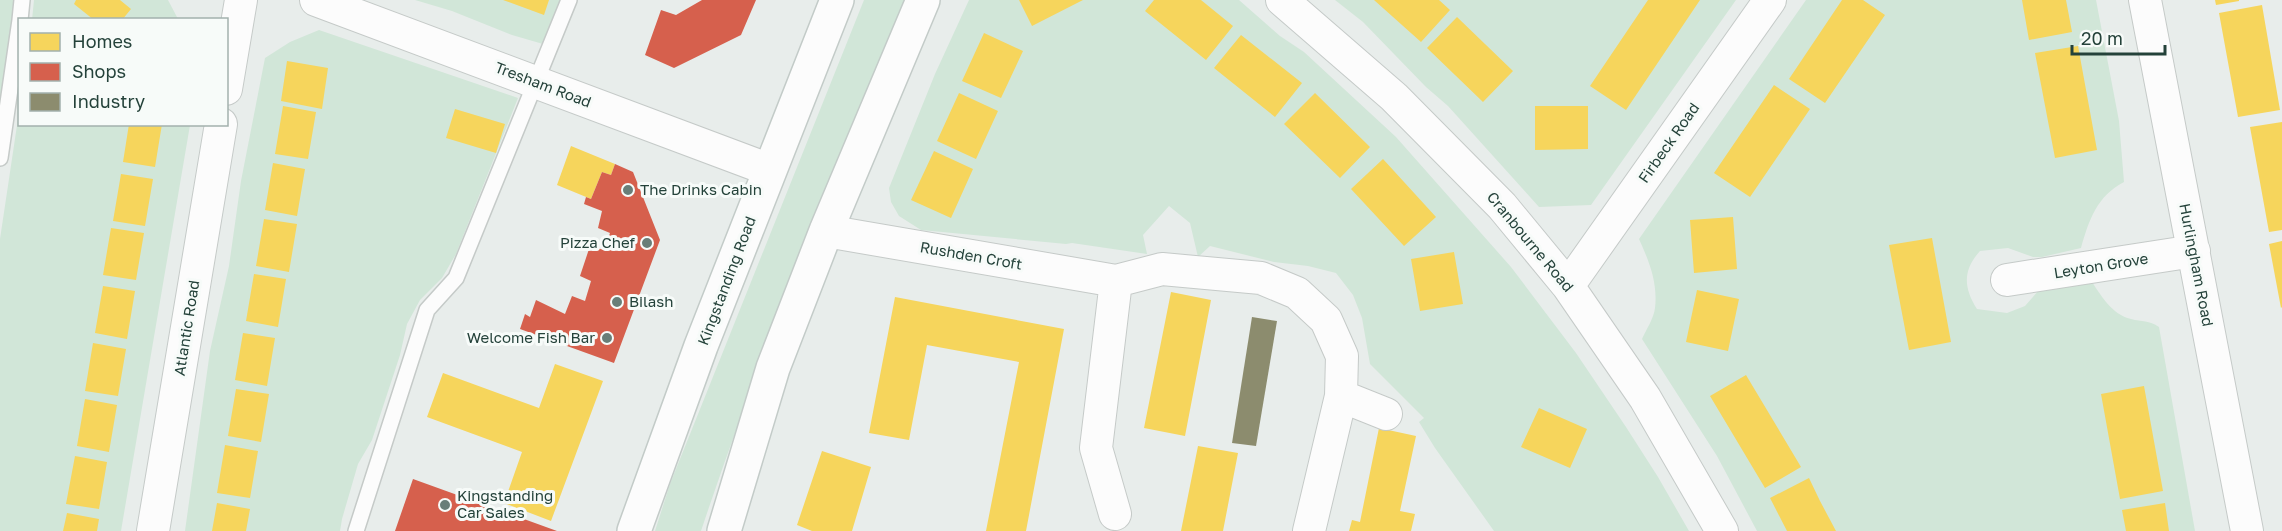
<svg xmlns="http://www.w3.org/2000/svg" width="2282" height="531" font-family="'Golos Text',sans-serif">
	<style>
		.green { fill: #d1e6d8 }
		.homes { fill: #f6d55c }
		.shops { fill: #d6604d }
		.industry { fill: #8c8c6e }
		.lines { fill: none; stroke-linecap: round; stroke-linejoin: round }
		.service-casing { stroke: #c5cac8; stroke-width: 18 }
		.minor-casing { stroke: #c5cac8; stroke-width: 34 }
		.secondary-casing { stroke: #c3cbc8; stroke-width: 36 }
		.service { stroke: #fcfcfc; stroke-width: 15 }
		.minor { stroke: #fcfcfc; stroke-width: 32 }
		.secondary { stroke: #fcfcfc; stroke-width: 33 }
		.poi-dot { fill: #697e78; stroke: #f7fbf9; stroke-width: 2 }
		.labels { text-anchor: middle; stroke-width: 6; stroke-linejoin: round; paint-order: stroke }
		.street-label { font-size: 15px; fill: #24423a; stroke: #f7fbf9 }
		.poi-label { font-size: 15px; fill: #24423a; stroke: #f7fbf9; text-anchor: start }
	</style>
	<rect width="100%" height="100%" fill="#e8edeb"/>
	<!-- green -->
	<path class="green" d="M 0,0 L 16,0 L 0,107 Z
		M 34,0 L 168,0 L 178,19 L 32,20 Z
		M 415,0 L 560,0 L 543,44 L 512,35 L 452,11 Z
		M 864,0 L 908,0 C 834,175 761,351 701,531 L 655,531 L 670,484 Z
		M 969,0 L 1239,0 L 1280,36 L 1304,52 L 1396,137 L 1511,267 L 1576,353 L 1626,427 L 1658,477 L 1689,531 L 1494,531 L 1435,448 L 1419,422 L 1424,418 L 1370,364 L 1362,318 L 1353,295 L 1336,273 L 1308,266 L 1274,262 L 1210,246 L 1198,257 L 1190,223 L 1169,206 L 1143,235 L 1147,254 L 1072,243 L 1066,244 L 921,230 L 899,216 L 891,202 L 889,188 L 935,74 Z
		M 1335,0 L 1736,0 L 1591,205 L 1539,207 L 1448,106 L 1426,87 L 1363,22 Z
		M 1806,0 L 2096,0 L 2119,121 L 2124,182 C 2097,196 2089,220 2081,248 L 2042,257 L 2033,257 L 2008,248 L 1980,251 C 1963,270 1963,287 1977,309 L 2007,313 L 2025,306 L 2039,290 L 2090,279 C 2100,294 2112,315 2131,319 C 2142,322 2149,320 2159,327 L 2195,531 L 1757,531 L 1717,456 L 1642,339 C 1646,330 1654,318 1655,308 C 1658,283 1649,261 1639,239 Z
		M 319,30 L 518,98 L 456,254 L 442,278 L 420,300 L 407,324 L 400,355 L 372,440 L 358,464 L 342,519 L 340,531 L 185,531 L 210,351 L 229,266 L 241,181 L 265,58 L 290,42 Z
		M 19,112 L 20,124 L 190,125 L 121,531 L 0,531 L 0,239 Z"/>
	<!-- homes -->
	<path class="homes" d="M 76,0 L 120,0 L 131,9 L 122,20 L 94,20 L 74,4 Z
		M 503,0 L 549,0 L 544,15 Z
		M 1019,0 L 1083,0 L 1032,26 Z
		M 1154,0 L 1201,0 L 1233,26 L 1206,60 L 1145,11 Z
		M 1374,0 L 1439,0 L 1450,10 L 1421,42 Z
		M 1648,0 L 1700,0 L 1626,110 L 1590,86 Z
		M 1842,0 L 1863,0 L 1885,15 L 1825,103 L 1789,79 Z
		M 2022,0 L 2066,0 L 2072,32 L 2029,40 Z
		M 2215,0 L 2239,0 L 2239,1 L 2216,5 Z
		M 2262,5 L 2280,110 L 2238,117 L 2219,13 Z
		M 1457,17 L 1513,71 L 1483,102 L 1427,48 Z
		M 984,33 L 1023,51 L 1001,98 L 962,81 Z
		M 1241,35 L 1302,83 L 1275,117 L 1214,68 Z
		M 2078,46 L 2097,150 L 2055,158 L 2035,53 Z
		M 287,61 L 328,68 L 322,109 L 281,101 Z
		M 1774,85 L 1810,109 L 1750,197 L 1714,173 Z
		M 959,93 L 998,111 L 976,159 L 937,141 Z
		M 1315,93 L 1370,147 L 1340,178 L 1284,124 Z
		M 283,106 L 316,112 L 308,159 L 275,154 Z
		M 1535,106 L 1588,106 L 1588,149 L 1535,150 Z
		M 455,109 L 505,124 L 496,153 L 446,138 Z
		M 2282,122 L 2282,230 L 2269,232 L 2250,127 Z
		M 129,124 L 162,124 L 155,167 L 123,162 Z
		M 571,146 L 615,164 L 611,175 L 602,172 L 591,199 L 557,185 Z
		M 934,151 L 973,169 L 951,218 L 911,200 Z
		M 1383,159 L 1436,217 L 1404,246 L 1351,189 Z
		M 273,163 L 305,169 L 297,216 L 265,210 Z
		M 121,174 L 153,179 L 145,226 L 113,221 Z
		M 1733,217 L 1737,269 L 1694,273 L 1690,220 Z
		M 264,219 L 297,224 L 289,272 L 256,266 Z
		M 111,228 L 144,233 L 136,280 L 103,275 Z
		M 1932,238 L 1951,342 L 1909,350 L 1889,245 Z
		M 2282,241 L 2282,307 L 2281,308 L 2269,244 Z
		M 1454,252 L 1463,304 L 1420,311 L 1411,259 Z
		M 254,274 L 286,279 L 278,327 L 246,321 Z
		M 103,286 L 135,291 L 127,339 L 95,333 Z
		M 1697,290 L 1739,299 L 1728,351 L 1686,342 Z
		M 1171,292 L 1211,300 L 1185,436 L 1144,428 Z
		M 895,297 L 1064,329 L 1026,531 L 986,531 L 1019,362 L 927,345 L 909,440 L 869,433 Z
		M 243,333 L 275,338 L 267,386 L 235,380 Z
		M 93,343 L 126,349 L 118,396 L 85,391 Z
		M 555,364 L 603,381 L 551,521 L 504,503 L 522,452 L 427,417 L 443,373 L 539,408 Z
		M 1746,375 L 1801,467 L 1765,488 L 1710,396 Z
		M 2144,386 L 2163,491 L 2120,499 L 2101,394 Z
		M 236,389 L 269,394 L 261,442 L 228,436 Z
		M 85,399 L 117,405 L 109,452 L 77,446 Z
		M 1539,408 L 1587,429 L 1570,468 L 1521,447 Z
		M 1379,428 L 1416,436 L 1400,511 L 1415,514 L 1411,531 L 1349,531 L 1352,520 L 1360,522 Z
		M 225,445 L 258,451 L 250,498 L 217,493 Z
		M 1198,446 L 1238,453 L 1223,531 L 1181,531 Z
		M 822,451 L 871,467 L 852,531 L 812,531 L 797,525 Z
		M 75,456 L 107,462 L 99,509 L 66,504 Z
		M 1809,478 L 1820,501 L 1836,531 L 1787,531 L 1770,498 Z
		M 217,503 L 250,509 L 246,531 L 212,531 Z
		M 2165,503 L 2169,531 L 2126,531 L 2122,510 Z
		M 67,513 L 99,519 L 97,531 L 63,531 Z"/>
	<!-- shops -->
	<path class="shops" d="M 702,0 L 756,0 L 741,35 L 674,68 L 645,55 L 661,10 L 676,15 Z
		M 615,164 L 633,172 L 660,240 L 614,363 L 520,329 L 525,314 L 530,317 L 536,300 L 565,314 L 572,296 L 585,301 L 591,281 L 580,276 L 590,246 L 604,250 L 610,233 L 598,228 L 602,211 L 584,204 L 586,197 L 591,199 L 602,172 L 611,175 Z
		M 413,479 L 557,531 L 395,531 Z"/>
	<!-- industry -->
	<path class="industry" d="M 1252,317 L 1277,321 L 1256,446 L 1232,443 Z"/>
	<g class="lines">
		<!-- service casing -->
		<g class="service-casing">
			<path id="service" d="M 20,20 L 22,0
				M 0,158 L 20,20
				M 356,531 L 427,310 L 456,278 L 569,0"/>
		</g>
		<!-- minor casing -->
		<g class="minor-casing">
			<path id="minor" d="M 316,0 L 770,170
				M 1282,0 L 1394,97 L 1502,206 L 1568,286 L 1645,398 L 1722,531
				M 2145,0 L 2247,531
				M 226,89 L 241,0
				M 826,231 L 1116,281 L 1162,269 L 1261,278 L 1297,293 L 1326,320 L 1342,356 L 1341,396 L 1309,531
				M 2007,280 L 2194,251
				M 1568,286 L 1770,0
				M 1341,396 L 1386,414
				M 1115,514 L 1096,448 L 1116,281
				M 153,531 L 221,124"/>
		</g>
		<!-- secondary casing -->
		<g class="secondary-casing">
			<path id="secondary" d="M 634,531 L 701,346 L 837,0
				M 724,531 L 773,368 L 826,231 L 923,0"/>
		</g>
		<!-- service -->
		<use href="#service" class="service"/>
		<!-- minor -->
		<use href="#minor" class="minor"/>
		<!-- secondary -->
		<use href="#secondary" class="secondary"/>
	</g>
	<!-- markers -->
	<g class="poi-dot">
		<circle cx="628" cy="190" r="6"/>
		<circle cx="647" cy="243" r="6"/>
		<circle cx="617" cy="302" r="6"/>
		<circle cx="607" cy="338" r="6"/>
		<circle cx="445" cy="505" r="6"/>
	</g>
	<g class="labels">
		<!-- street labels -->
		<g class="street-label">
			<text transform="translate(543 85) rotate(21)" y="5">Tresham Road</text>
			<text transform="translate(1669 143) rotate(-55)" y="5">Firbeck Road</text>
			<text transform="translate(1530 242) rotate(50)" y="5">Cranbourne Road</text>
			<text transform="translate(971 256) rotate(10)" y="5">Rushden Croft</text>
			<text transform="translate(2196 265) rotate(79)" y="5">Hurlingham Road</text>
			<text transform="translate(2101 266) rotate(-9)" y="5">Leyton Grove</text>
			<text transform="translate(727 281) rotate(-69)" y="5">Kingstanding Road</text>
			<text transform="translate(187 328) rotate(-81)" y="5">Atlantic Road</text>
		</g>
		<!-- poi labels -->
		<g class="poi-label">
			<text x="640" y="195">The Drinks Cabin</text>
			<text x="635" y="248" text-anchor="end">Pizza Chef</text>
			<text x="629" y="307">Bilash</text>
			<text x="595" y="343" text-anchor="end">Welcome Fish Bar</text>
			<text x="457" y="501">Kingstanding<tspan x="457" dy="17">Car Sales</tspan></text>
		</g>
	</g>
	<!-- legend -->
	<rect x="18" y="18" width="210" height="108" fill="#f7fbf9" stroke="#a3b1ad" stroke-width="1.5"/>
	<rect x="30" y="33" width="30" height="18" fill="#f6d55c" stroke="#a3b1ad" stroke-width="1.5"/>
	<text x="72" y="48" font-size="18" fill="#24423a">Homes</text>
	<rect x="30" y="63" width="30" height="18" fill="#d6604d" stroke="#a3b1ad" stroke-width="1.5"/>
	<text x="72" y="78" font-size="18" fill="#24423a">Shops</text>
	<rect x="30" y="93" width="30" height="18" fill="#8c8c6e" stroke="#a3b1ad" stroke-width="1.5"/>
	<text x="72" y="108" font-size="18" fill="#24423a">Industry</text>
	<!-- scale -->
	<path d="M2072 45v9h93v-9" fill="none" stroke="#24423a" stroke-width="3"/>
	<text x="2081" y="45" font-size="18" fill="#24423a" stroke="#f7fbf9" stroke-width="4.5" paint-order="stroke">20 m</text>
</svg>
